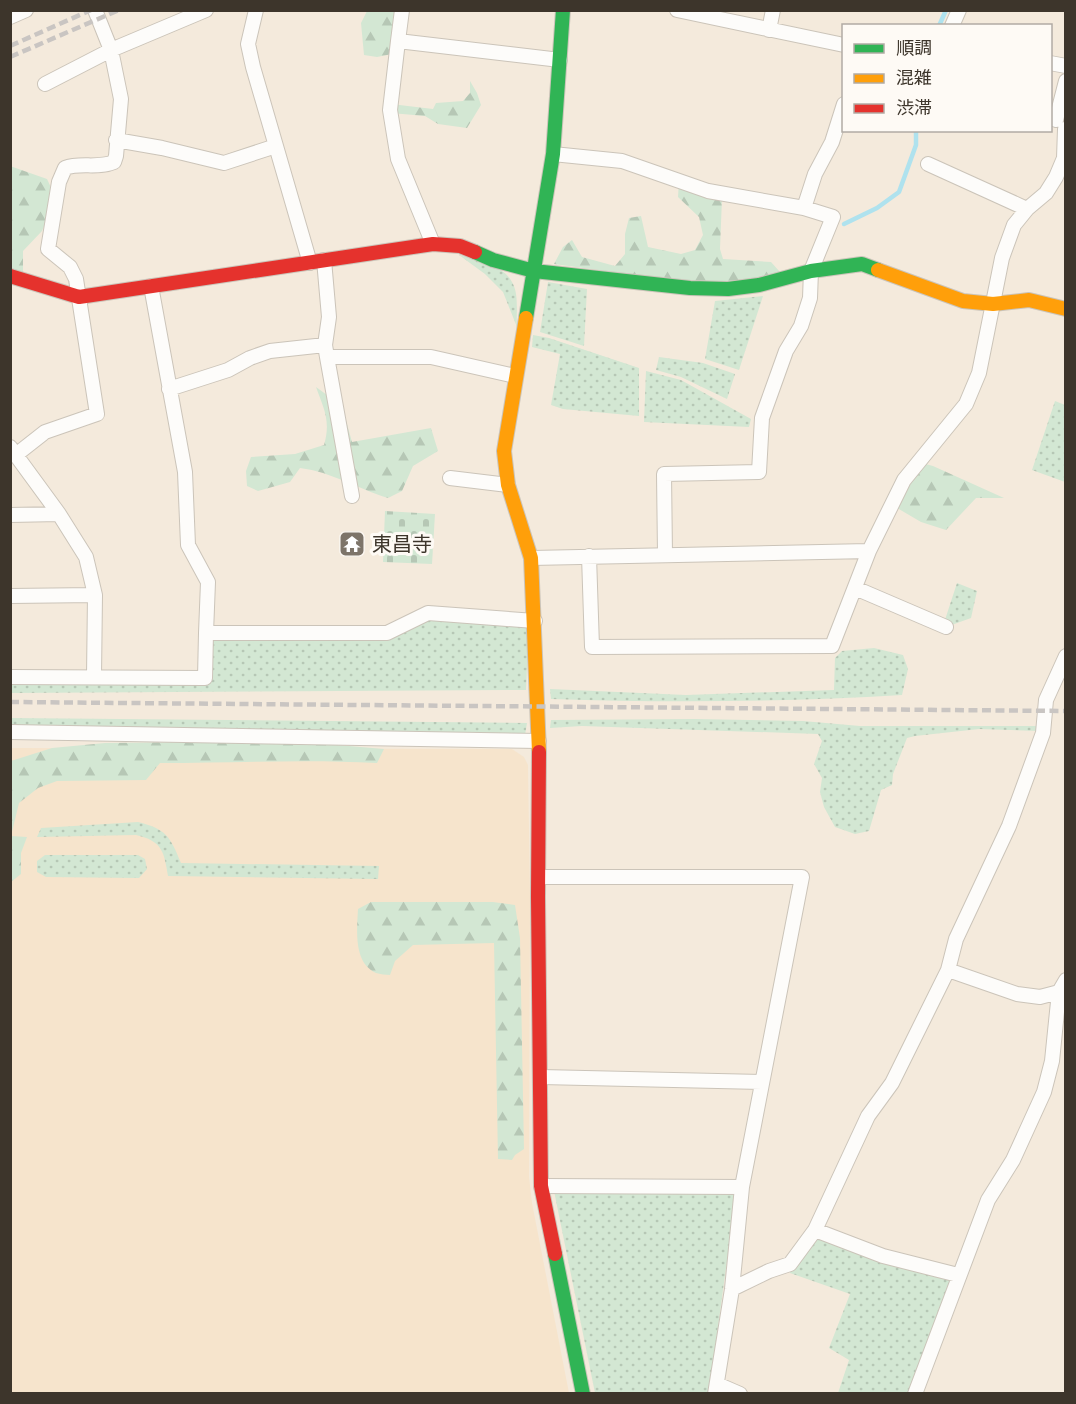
<svg xmlns="http://www.w3.org/2000/svg" width="1076" height="1404" font-family="'PT Sans','Noto Sans JP',sans-serif">
	<style>
		.built { fill: #f6e4cc }
		.grass { fill: url(#grass-dots) }
		.forest { fill: url(#forest-firs) }
		.cemetery { fill: url(#cemetery-stones) }
		.lines { fill: none; stroke-linecap: round; stroke-linejoin: round }
		.stream { stroke: #afe2ee; stroke-width: 4.5 }
		.street-casing { stroke: #cbc4b9; stroke-width: 16 }
		.fast-casing { stroke: #cbc4b9; stroke-width: 16 }
		.slow-casing { stroke: #cbc4b9; stroke-width: 16 }
		.jam-casing { stroke: #cbc4b9; stroke-width: 16 }
		.street { stroke: #fdfcfa; stroke-width: 14 }
		.fast { stroke: #30b455; stroke-width: 14 }
		.slow { stroke: #ff9f0a; stroke-width: 14 }
		.jam { stroke: #e5322d; stroke-width: 14 }
		.rail { stroke: #c9c5c2; stroke-width: 4.5; stroke-dasharray: 9 4.5; stroke-linecap: butt }
		.labels { text-anchor: middle; stroke-width: 6; stroke-linejoin: round; paint-order: stroke }
		.poi-label { font-size: 20px; fill: #3d352b; stroke: #fefaf5; text-anchor: start }
	</style>
	<defs>
		<pattern id="grass-dots" width="8" height="8" patternUnits="userSpaceOnUse" patternTransform="scale(1.5)"><rect width="8" height="8" fill="#d3e7d3"/><path d="M2 2h.1M6 6h.1" fill="none" stroke="#b6c7b5" stroke-width="1.8" stroke-linecap="round"/></pattern>
		<pattern id="forest-firs" width="22" height="20" patternUnits="userSpaceOnUse" patternTransform="scale(1.5)"><rect width="22" height="20" fill="#d3e7d3"/><path d="M5 1l3.5 6h-7zM16 11l3.5 6h-7z" fill="#b6c7b5"/></pattern>
		<pattern id="cemetery-stones" width="16" height="16" patternUnits="userSpaceOnUse" patternTransform="scale(1.5)"><rect width="16" height="16" fill="#d3e7d3"/><path d="M2 7V4a2 2 0 0 1 4 0v3zM10 15v-3a2 2 0 0 1 4 0v3z" fill="#b6c7b5"/></pattern>
	</defs>
	<rect width="100%" height="100%" fill="#f4eadc"/>
	<!-- built -->
	<path class="built" d="M 11,748 L 512,749 L 524,757 L 528,765 L 530,897 L 529,1177 L 532,1203 L 569,1393 L 11,1394 Z"/>
	<!-- grass -->
	<path class="grass" d="M 459,255 C 477,260 505,265 513,284 C 519,296 516,314 517,327 L 503,292 L 485,274 Z
		M 548,282 L 587,289 L 584,346 L 540,332 Z
		M 763,296 L 739,370 L 705,359 L 715,301 Z
		M 533,335 L 549,338 L 639,368 L 639,416 L 563,409 L 551,405 L 560,354 L 532,347 Z
		M 659,357 L 703,363 L 735,374 L 727,399 L 681,377 L 656,370 Z
		M 646,371 L 681,380 L 751,419 L 749,427 L 644,422 Z
		M 1055,401 L 1065,405 L 1065,482 L 1032,470 Z
		M 957,583 L 977,591 L 971,618 L 946,627 L 943,626 Z
		M 428,613 L 529,620 L 526,690 L 11,693 L 10,678 L 204,678 L 206,633 L 387,633 Z
		M 874,648 L 903,655 L 908,669 L 902,695 C 786,702 668,703 551,699 L 550,689 L 686,695 L 834,690 L 835,658 L 842,651 Z
		M 11,718 L 527,723 L 524,741 L 11,732 Z
		M 694,719 L 803,721 L 860,726 L 1039,726 L 1039,731 L 979,729 L 915,736 L 907,738 L 893,774 L 892,785 L 881,790 L 869,831 L 855,834 L 835,827 L 824,807 L 820,792 L 822,778 L 814,764 L 822,741 L 818,734 L 582,726 L 550,728 L 551,720 Z
		M 138,822 C 166,829 170,836 181,863 L 379,866 L 378,879 L 168,876 C 164,851 162,841 136,835 L 37,837 L 41,828 Z
		M 45,855 L 138,855 L 145,859 L 147,869 L 139,878 L 46,877 L 37,872 L 37,861 Z
		M 553,1186 L 737,1187 L 709,1393 L 595,1393 Z
		M 823,1233 L 956,1281 L 909,1393 L 838,1393 L 849,1360 L 829,1348 L 850,1294 L 790,1273 L 790,1264 Z"/>
	<!-- forest -->
	<path class="forest" d="M 367,11 L 402,11 L 392,54 L 377,57 L 364,55 L 361,23 Z
		M 470,81 L 477,93 L 481,105 L 467,128 L 438,124 L 425,116 L 391,113 L 391,104 L 433,109 L 436,103 L 463,101 L 470,93 Z
		M 10,166 L 47,179 L 56,198 L 42,231 L 23,251 L 23,275 L 11,273 Z
		M 679,181 L 722,198 L 720,249 L 723,259 L 771,262 L 780,272 L 732,288 L 554,264 L 563,247 L 572,240 L 582,257 L 615,266 L 625,254 L 625,234 L 629,218 L 641,216 L 648,247 L 681,254 L 695,250 L 703,235 L 699,217 L 678,197 Z
		M 316,387 L 342,406 L 352,442 L 431,428 L 438,451 L 413,466 L 402,491 L 388,498 C 358,489 332,472 300,468 L 290,482 L 258,491 L 247,486 L 246,471 L 251,457 L 295,454 L 324,445 C 331,421 324,409 316,387 Z
		M 918,462 L 933,466 L 1004,498 L 976,498 L 946,530 L 921,522 L 892,505 C 894,478 893,474 918,462 Z
		M 235,736 L 384,749 L 377,763 C 305,759 232,763 160,763 L 146,780 L 57,781 L 38,788 L 19,803 L 11,836 L 27,837 L 21,853 L 21,874 L 11,882 L 11,761 L 52,748 L 105,743 L 190,742 Z
		M 371,902 L 493,902 L 515,905 L 520,938 L 524,1149 L 515,1155 L 512,1160 L 498,1159 L 494,943 L 413,945 L 395,961 L 390,975 C 386,975 380,974 376,973 C 353,963 357,929 358,909 Z"/>
	<!-- cemetery -->
	<path class="cemetery" d="M 385,511 L 435,514 L 432,564 L 383,562 Z"/>
	<g class="lines">
		<!-- stream -->
		<path class="stream" d="M 939,26 L 946,10
			M 844,224 L 877,208 L 899,192 L 916,145 L 916,130"/>
		<!-- street casing -->
		<g class="street-casing">
			<path id="street" d="M 256,10 L 248,44 L 253,67 L 310,263
				M 402,10 L 398,41 L 560,60
				M 677,10 L 844,45
				M 10,17 L 26,10
				M 952,26 L 959,10
				M 769,30 L 773,10
				M 398,41 L 390,110 L 398,159 L 433,244
				M 1050,63 L 1066,66
				M 45,84 L 111,50 L 206,10
				M 1056,120 L 1066,81
				M 116,140 L 162,148 L 224,163 L 276,146
				M 553,154 L 622,161 L 708,191 L 804,208
				M 928,164 L 1027,209
				M 324,260 L 329,317 L 325,345 L 327,357 L 431,357 L 515,376
				M 151,286 L 185,472 L 188,545 L 208,582 L 206,633
				M 327,357 L 352,496
				M 169,389 L 228,370 L 250,358 L 270,351 L 325,345
				M 10,447 L 59,514
				M 17,454 L 45,432 L 97,414 L 76,279 L 70,267 L 48,249 L 59,182 L 65,168 C 80,162 98,169 114,162 L 116,156 L 121,99 L 111,50 L 95,10
				M 450,478 L 508,485
				M 10,515 L 59,514 L 86,557 L 95,595 L 94,676
				M 665,554 L 664,474 L 759,472 L 762,418 L 786,351 L 801,326 L 810,298 L 811,271 L 833,217 L 804,208 L 815,174 L 832,142 L 844,104
				M 589,556 L 592,647 L 832,646 L 869,551
				M 531,558 L 869,551 L 904,480 L 966,404 L 979,373 L 1002,258 L 1014,225 L 1027,209 L 1046,193 L 1056,177 L 1064,158 L 1065,129
				M 855,588 L 946,627
				M 10,596 L 95,595
				M 10,677 L 205,678 L 206,633 L 387,633 L 428,613 L 535,621
				M 10,732 L 539,741
				M 539,877 L 802,877 L 742,1187 L 732,1289 L 715,1394
				M 948,970 L 1017,994 L 1040,997 L 1059,992
				M 541,1077 L 762,1082
				M 541,1186 L 742,1187
				M 815,1230 L 883,1256 L 958,1275
				M 732,1289 L 769,1271 L 790,1264 L 815,1230 L 868,1116 L 892,1083 L 948,970 L 956,939 L 1009,826 L 1043,733 L 1046,700 L 1066,656
				M 717,1384 L 740,1394
				M 915,1394 L 988,1200 L 1013,1160 L 1044,1092 L 1052,1061 L 1059,992 L 1066,980"/>
		</g>
		<!-- fast casing -->
		<g class="fast-casing">
			<path id="fast" d="M 475,252 L 493,260 L 534,271 L 690,288 L 728,289 L 759,285 L 811,271 L 862,264 L 878,270
				M 526,318 L 553,154 L 563,10
				M 555,1254 L 583,1394"/>
		</g>
		<!-- slow casing -->
		<g class="slow-casing">
			<path id="slow" d="M 878,270 L 963,301 L 993,304 L 1029,300 L 1066,309
				M 526,318 L 504,451 L 508,485 L 531,558 L 539,752"/>
		</g>
		<!-- jam casing -->
		<g class="jam-casing">
			<path id="jam" d="M 10,276 L 79,297 L 433,244 L 460,246 L 475,252
				M 539,752 L 538,897 L 541,1186 L 555,1254"/>
		</g>
		<!-- street -->
		<use href="#street" class="street"/>
		<!-- fast -->
		<use href="#fast" class="fast"/>
		<!-- slow -->
		<use href="#slow" class="slow"/>
		<!-- jam -->
		<use href="#jam" class="jam"/>
		<!-- rail -->
		<path class="rail" d="M 10,46 L 91,10
			M 10,57 L 119,10
			M 10,702 L 1066,711"/>
	</g>
	<!-- icons -->
	<defs>
		<g id="temple-square" transform="scale(1.35)"><rect x="-9" y="-9" width="18" height="18" rx="4" fill="#7d7469" stroke="#fefaf5"/><path d="M0-6L5-2H3V0L6.5 2.5H4V6H1.5V3h-3V6H-4V2.5H-6.5L-3 0V-2H-5Z" fill="#fff"/></g>
	</defs>
	<g fill-rule="evenodd">
		<use href="#temple-square" x="352" y="544"/>
	</g>
	<g class="labels">
		<!-- poi labels -->
		<g class="poi-label">
			<text x="372" y="551">東昌寺</text>
		</g>
	</g>
	<!-- border -->
	<rect width="1076" height="1404" fill="none" stroke="#3d352b" stroke-width="24"/>
	<!-- legend -->
	<rect x="842" y="24" width="210" height="108" fill="#fefaf5" stroke="#b1aba4" stroke-width="1.5"/>
	<rect x="854" y="44" width="30" height="9" fill="#30b455" stroke="#b1aba4" stroke-width="1.5"/>
	<text x="896" y="54" font-size="18" fill="#3d352b">順調</text>
	<rect x="854" y="74" width="30" height="9" fill="#ff9f0a" stroke="#b1aba4" stroke-width="1.5"/>
	<text x="896" y="84" font-size="18" fill="#3d352b">混雑</text>
	<rect x="854" y="104" width="30" height="9" fill="#e5322d" stroke="#b1aba4" stroke-width="1.5"/>
	<text x="896" y="114" font-size="18" fill="#3d352b">渋滞</text>
</svg>
